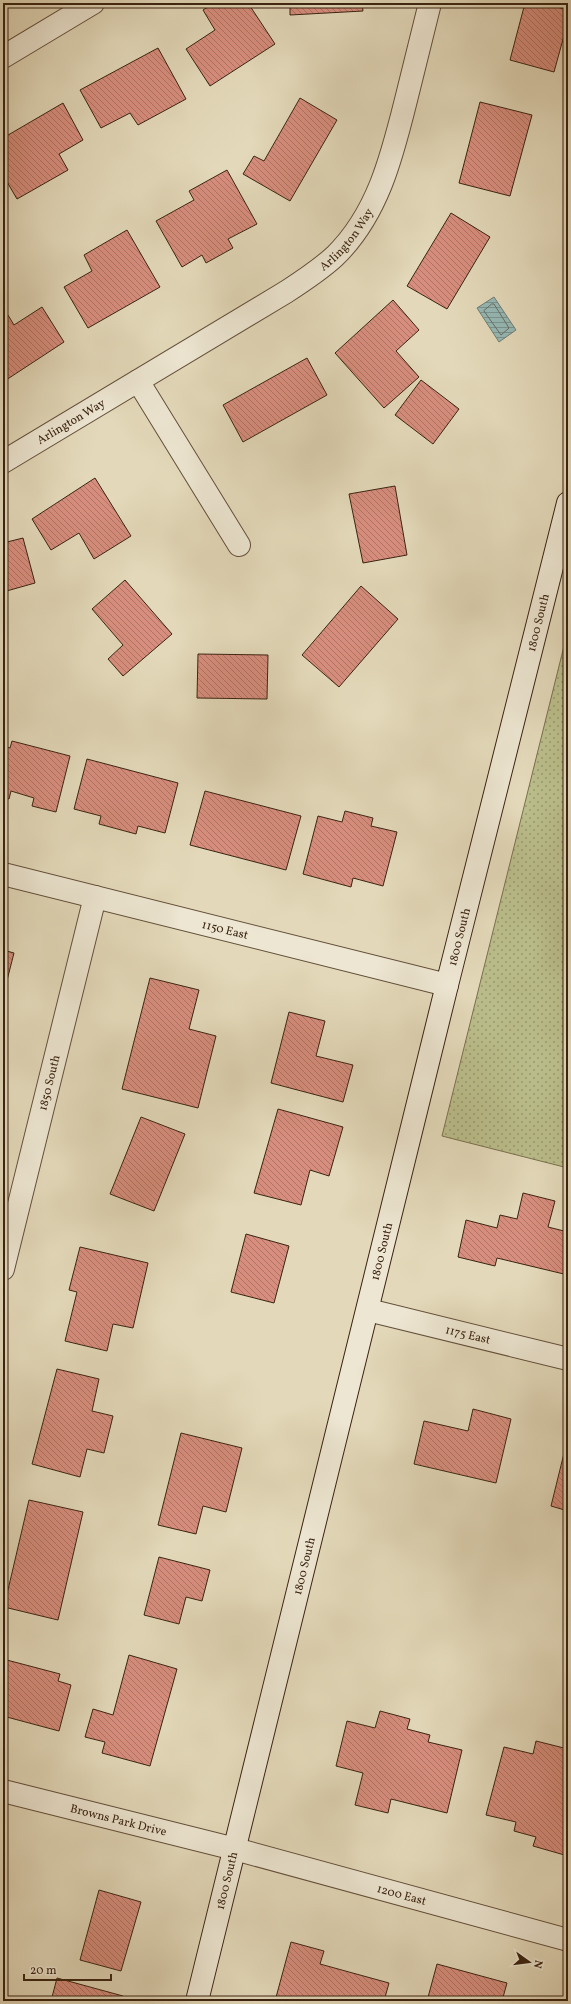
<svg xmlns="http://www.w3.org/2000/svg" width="571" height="2004" font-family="Vollkorn,serif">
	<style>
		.grass { fill: url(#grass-dots); stroke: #7a704e }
		.water { fill: url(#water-rules); stroke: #717d74 }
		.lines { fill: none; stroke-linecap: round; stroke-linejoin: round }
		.shore { stroke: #686e64; stroke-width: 1 }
		.building { fill: url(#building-back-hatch); stroke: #3a2311 }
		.minor-casing { stroke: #64503b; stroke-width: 24 }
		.secondary-casing { stroke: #3a2311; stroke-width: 24 }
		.minor { stroke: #ede6d2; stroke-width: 22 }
		.secondary { stroke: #ede6d2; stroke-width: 22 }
		.labels { text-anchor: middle; stroke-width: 3; stroke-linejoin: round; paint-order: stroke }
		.street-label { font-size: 12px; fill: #3a2311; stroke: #ede6d2 }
	</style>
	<defs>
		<pattern id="grass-dots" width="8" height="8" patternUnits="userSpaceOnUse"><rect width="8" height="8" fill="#babe8b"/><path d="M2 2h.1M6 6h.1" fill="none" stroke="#989a70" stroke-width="1.8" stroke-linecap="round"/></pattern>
		<pattern id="water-rules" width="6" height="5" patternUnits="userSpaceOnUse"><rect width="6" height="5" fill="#96b9b6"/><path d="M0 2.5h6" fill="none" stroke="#7b9693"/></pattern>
		<pattern id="building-back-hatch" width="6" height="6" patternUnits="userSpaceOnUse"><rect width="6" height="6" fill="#d88e7e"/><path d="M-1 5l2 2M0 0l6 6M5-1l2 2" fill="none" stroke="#b07466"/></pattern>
	</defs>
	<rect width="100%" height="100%" fill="#e3d9ba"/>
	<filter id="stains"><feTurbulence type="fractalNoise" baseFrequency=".005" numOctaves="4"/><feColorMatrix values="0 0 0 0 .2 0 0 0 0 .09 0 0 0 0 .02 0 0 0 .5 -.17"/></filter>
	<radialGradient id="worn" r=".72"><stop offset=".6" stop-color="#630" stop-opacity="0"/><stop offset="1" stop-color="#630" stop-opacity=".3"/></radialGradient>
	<!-- grass -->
	<path class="grass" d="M 568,630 L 568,1168 L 442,1136 Z"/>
	<!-- water -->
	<path class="water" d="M 494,297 L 516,330 L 499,342 L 477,308 Z"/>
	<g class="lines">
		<!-- shore -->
		<path class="shore" d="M 492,304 L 494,304 L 509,328 L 501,335 L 484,311 Z"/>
	</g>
	<!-- building -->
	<path class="building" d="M 214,3 L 248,3 L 275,44 L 210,86 L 186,49 L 215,30 L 203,10 Z
		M 290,3 L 362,3 L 363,11 L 290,15 Z
		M 525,3 L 542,3 L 568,10 L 568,21 L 554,72 L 510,60 Z
		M 158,48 L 186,99 L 138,125 L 130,113 L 101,128 L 80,90 Z
		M 300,98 L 337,120 L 290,201 L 243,174 L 254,156 L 264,161 Z
		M 480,102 L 532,115 L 510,196 L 459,183 Z
		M 63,103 L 83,140 L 59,154 L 68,170 L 17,199 L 3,175 L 3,138 Z
		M 227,170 L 257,224 L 228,239 L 233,248 L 206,263 L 202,255 L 182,267 L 156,221 L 194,200 L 189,191 Z
		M 451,213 L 490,237 L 447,309 L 407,286 Z
		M 127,230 L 160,287 L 88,328 L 64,287 L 92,271 L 84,255 Z
		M 393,300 L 419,330 L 396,351 L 419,377 L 384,408 L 335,353 Z
		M 42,307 L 64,342 L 3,382 L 3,318 L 8,315 L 14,325 Z
		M 307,358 L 327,395 L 243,442 L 223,405 Z
		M 421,380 L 459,409 L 433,444 L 395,415 Z
		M 95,478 L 131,536 L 94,559 L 79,533 L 51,550 L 32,519 Z
		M 395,486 L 407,555 L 363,563 L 349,494 Z
		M 23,538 L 35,583 L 3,592 L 3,543 Z
		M 125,580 L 172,634 L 123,676 L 108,659 L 123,645 L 92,609 Z
		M 361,586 L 398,619 L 339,687 L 302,655 Z
		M 198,654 L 268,655 L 267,699 L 197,698 Z
		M 12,741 L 70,756 L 56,812 L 32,806 L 34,798 L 11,791 L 9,799 L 3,797 L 3,746 L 10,748 Z
		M 87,759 L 178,783 L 165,833 L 138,826 L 136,834 L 99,824 L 101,816 L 74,809 Z
		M 205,791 L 301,816 L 286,870 L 190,845 Z
		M 345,811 L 373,818 L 371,826 L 397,832 L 383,886 L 353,878 L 351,887 L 303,874 L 318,816 L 342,822 Z
		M 3,950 L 14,953 L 3,996 Z
		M 150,978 L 199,990 L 189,1029 L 216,1036 L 198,1108 L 122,1089 Z
		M 289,1012 L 325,1021 L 316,1056 L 353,1065 L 343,1102 L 271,1083 Z
		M 278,1109 L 343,1127 L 329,1176 L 310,1170 L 301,1205 L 254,1193 Z
		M 141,1117 L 185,1134 L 154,1211 L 110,1194 Z
		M 523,1193 L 555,1201 L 548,1227 L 568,1232 L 568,1275 L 497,1258 L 495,1266 L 458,1257 L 466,1220 L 497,1228 L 500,1215 L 517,1219 Z
		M 246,1234 L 289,1246 L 274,1303 L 231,1292 Z
		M 80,1247 L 148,1263 L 133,1328 L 113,1324 L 107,1351 L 65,1341 L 77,1292 L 69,1290 Z
		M 57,1369 L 99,1379 L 92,1411 L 113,1416 L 104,1453 L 87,1449 L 80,1477 L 32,1464 Z
		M 473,1409 L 511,1419 L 496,1483 L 414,1464 L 424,1421 L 468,1431 Z
		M 181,1433 L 242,1448 L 226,1512 L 203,1506 L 196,1534 L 158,1525 Z
		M 568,1437 L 568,1511 L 551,1506 Z
		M 29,1500 L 83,1512 L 58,1620 L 4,1607 Z
		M 159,1557 L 210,1570 L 202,1601 L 186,1597 L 179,1624 L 144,1615 Z
		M 129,1655 L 177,1669 L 150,1766 L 102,1753 L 105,1742 L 85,1737 L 93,1709 L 113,1715 Z
		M 3,1659 L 60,1674 L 58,1681 L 71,1685 L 59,1731 L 3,1716 Z
		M 380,1711 L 410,1719 L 407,1729 L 430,1735 L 428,1742 L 462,1750 L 447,1813 L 391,1799 L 388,1813 L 355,1805 L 363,1773 L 336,1766 L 347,1721 L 375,1728 Z
		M 536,1741 L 568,1749 L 568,1856 L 533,1846 L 536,1837 L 514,1831 L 516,1822 L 486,1815 L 504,1747 L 533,1754 Z
		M 99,1890 L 141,1902 L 121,1971 L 80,1960 Z
		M 291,1942 L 324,1951 L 320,1964 L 389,1983 L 384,2001 L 275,2001 Z
		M 437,1964 L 507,1983 L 502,2001 L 427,2001 Z
		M 57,1978 L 123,1996 L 122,2001 L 51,2001 Z"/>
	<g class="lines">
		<!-- minor casing -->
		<g class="minor-casing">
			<g id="minor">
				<path d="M 3,57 L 93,3"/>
				<path d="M 138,381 L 239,545"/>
				<path id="s1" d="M 3,462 L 286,292 C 303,281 320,270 335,256 C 378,214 392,156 406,100 C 414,68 422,35 430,3"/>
				<path id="s2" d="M 3,874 L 447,985"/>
				<path id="s3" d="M 3,1269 L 95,897"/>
				<path id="s4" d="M 368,1310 L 568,1359"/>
				<path id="s5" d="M 3,1791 L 235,1849 L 568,1940"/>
			</g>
		</g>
		<!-- secondary casing -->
		<g class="secondary-casing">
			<g id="secondary">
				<path id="s6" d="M 197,2001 L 447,985 L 568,503"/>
			</g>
		</g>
		<!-- minor -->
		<use href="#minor" class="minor"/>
		<!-- secondary -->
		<use href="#secondary" class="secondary"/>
	</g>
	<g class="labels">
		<!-- street labels -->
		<g class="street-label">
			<text dy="4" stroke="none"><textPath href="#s1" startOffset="411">Arlington Way</textPath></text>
			<text dy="4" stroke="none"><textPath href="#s1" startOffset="79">Arlington Way</textPath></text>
			<text dy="4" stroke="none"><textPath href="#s6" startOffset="1420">1800 South</textPath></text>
			<text dy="4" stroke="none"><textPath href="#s2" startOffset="229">1150 East</textPath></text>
			<text dy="4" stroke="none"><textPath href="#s6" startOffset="1096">1800 South</textPath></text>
			<text dy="4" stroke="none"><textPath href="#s3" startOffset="192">1850 South</textPath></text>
			<text dy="4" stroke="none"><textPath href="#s6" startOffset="772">1800 South</textPath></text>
			<text dy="4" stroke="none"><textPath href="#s4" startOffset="103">1175 East</textPath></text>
			<text dy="4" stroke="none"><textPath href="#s6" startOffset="448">1800 South</textPath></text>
			<text dy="4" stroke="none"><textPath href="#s5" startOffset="119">Browns Park Drive</textPath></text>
			<text dy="4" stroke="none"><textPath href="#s6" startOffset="124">1800 South</textPath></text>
			<text dy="4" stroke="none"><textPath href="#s5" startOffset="412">1200 East</textPath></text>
		</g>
	</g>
	<!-- margin -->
	<rect width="571" height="2004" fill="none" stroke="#e3d9ba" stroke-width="16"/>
	<rect x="4" y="4" width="563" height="1996" fill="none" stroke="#3a2311" stroke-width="2"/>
	<rect x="8" y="8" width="555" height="1988" fill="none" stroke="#3a2311"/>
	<!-- north arrow -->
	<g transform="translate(529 1962) rotate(104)" stroke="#ede6d2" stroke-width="3" paint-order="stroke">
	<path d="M0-3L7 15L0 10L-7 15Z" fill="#3a2311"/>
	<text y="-6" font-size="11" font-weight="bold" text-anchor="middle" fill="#3a2311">N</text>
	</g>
	<!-- scale -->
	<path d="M24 1974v6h87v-6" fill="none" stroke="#3a2311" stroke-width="2"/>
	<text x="30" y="1974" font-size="12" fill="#3a2311" stroke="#ede6d2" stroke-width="3" paint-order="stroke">20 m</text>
	<rect width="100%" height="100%" filter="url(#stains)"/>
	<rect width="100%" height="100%" fill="url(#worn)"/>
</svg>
